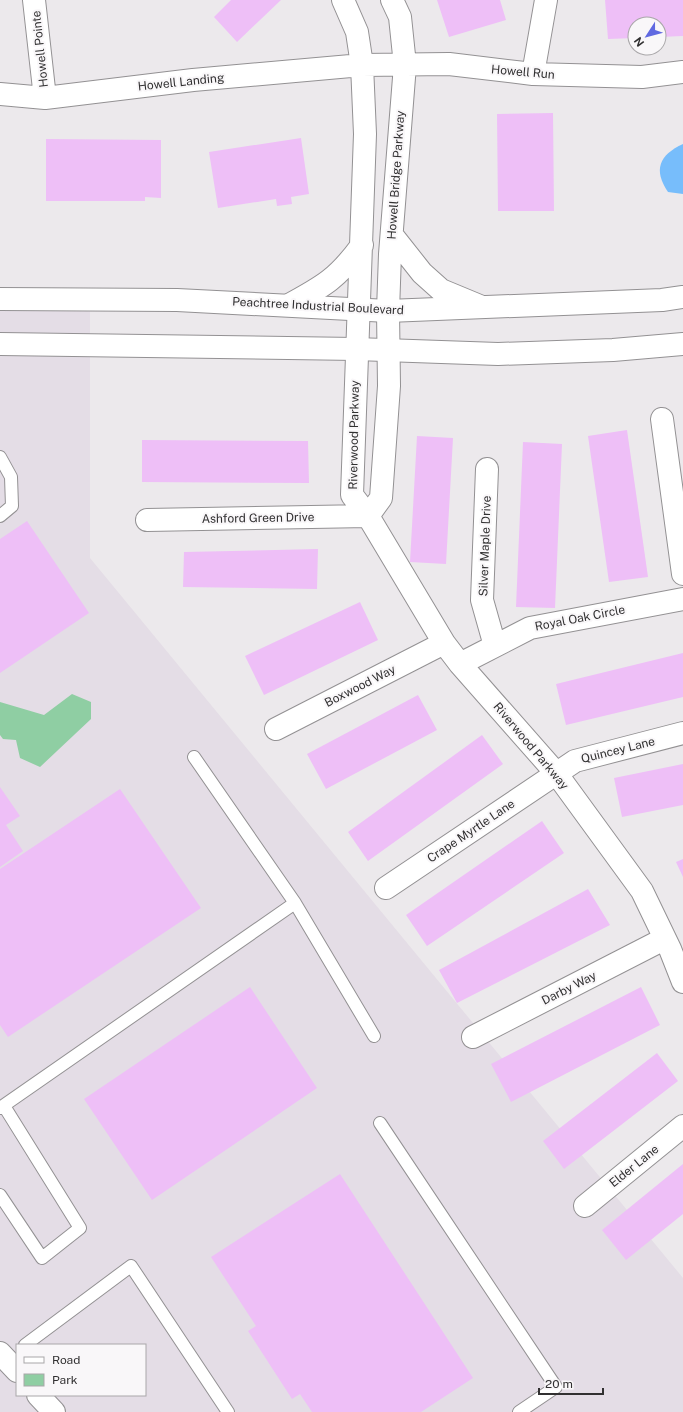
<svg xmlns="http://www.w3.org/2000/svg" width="683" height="1412" font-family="'Public Sans',sans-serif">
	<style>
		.built { fill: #e4dde6; fill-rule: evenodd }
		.green { fill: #8fcea3 }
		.water { fill: #77bdfb }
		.building { fill: #eebff7 }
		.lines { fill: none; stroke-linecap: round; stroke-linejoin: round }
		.lane-casing { stroke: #939193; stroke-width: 14 }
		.street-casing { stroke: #939193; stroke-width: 24 }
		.highway-casing { stroke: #939193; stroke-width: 24 }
		.lane { stroke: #fff; stroke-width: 12 }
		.street { stroke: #fff; stroke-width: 22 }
		.highway { stroke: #fff; stroke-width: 22 }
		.labels { text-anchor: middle; stroke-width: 4; stroke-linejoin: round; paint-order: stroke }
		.street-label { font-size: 12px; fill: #313031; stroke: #f9f7f9 }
	</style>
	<rect width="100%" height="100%" fill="#ece9ec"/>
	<!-- built -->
	<path class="built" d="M 90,295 L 90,558 L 683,1278 L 683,1412 L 0,1412 L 0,300 ZM 17,1345 L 145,1345 L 145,1395 L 17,1395 Z"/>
	<!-- green -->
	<path class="green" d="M 72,694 L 91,702 L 91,719 L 40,767 L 20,758 L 16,740 L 3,739 L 0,735 L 0,702 L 44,715 Z"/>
	<!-- water -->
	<path class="water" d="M 683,144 L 683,194 L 668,192 C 653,170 659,155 683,144 Z"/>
	<!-- building -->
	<path class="building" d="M 231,0 L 281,0 L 237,42 L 214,17 Z
		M 437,0 L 500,0 L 506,20 L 449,37 Z
		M 605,0 L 683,0 L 683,36 L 659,37 L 659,24 L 635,24 L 635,38 L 608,39 Z
		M 553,113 L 554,211 L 498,211 L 497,114 Z
		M 301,138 L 309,194 L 291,197 L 292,204 L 277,206 L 276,199 L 218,208 L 209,152 Z
		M 46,139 L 161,140 L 161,198 L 145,197 L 145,201 L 46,201 Z
		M 627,430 L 648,577 L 609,582 L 588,436 Z
		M 417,436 L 453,438 L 446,564 L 410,562 Z
		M 142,440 L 308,441 L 309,483 L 142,482 Z
		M 523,442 L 562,444 L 555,608 L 516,607 Z
		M 27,521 L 89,613 L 0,673 L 0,539 Z
		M 318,549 L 317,589 L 183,587 L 184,552 Z
		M 360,602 L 378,640 L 264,695 L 245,656 Z
		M 683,653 L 683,697 L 566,725 L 556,684 Z
		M 418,695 L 437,730 L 326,789 L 307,754 Z
		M 482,735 L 503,764 L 368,861 L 348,832 Z
		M 683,764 L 683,805 L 622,817 L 614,778 Z
		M 0,787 L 20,816 L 6,825 L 23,851 L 0,867 Z
		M 120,789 L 201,908 L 8,1037 L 0,1025 L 0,869 Z
		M 542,821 L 564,853 L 427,946 L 406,915 Z
		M 683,859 L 683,877 L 676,862 Z
		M 588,889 L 610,925 L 457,1003 L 439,970 Z
		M 250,987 L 317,1088 L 152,1200 L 84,1099 Z
		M 641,987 L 660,1025 L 511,1102 L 491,1064 Z
		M 657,1053 L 678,1081 L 564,1169 L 543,1141 Z
		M 683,1164 L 683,1214 L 626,1260 L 602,1230 Z
		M 340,1174 L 473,1378 L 421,1412 L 312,1412 L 300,1394 L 292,1399 L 248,1331 L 256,1326 L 211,1257 Z"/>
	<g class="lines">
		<!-- lane casing -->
		<g class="lane-casing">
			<path id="lane" d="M 0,457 L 11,477 L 12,506 L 0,516
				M 295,903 L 374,1036
				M 0,1108 L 295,903 L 194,757
				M 380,1123 L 556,1387 L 519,1412
				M 0,1195 L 42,1258 L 80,1228 L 4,1106
				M 25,1345 L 131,1266 L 228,1412"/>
		</g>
		<!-- street casing -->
		<g class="street-casing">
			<path id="street" d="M 34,0 L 45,98
				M 343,0 L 357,32 L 362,65 L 365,134 L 352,495 L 368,516 L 444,643 L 460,664 L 556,773 L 642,891 L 670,949 L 683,982
				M 533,74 L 546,0
				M 0,94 L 45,98 L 193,80 L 362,65 L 449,64 L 533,74 L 642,77 L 683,72
				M 392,235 L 422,273 L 441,290 L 482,307
				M 289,305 C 324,286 338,278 362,245
				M 662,419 L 683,574
				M 487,469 L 482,600 L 495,646
				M 368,516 L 381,498 L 389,386 L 388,311 L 390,254 L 405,65 L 400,17 L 392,0
				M 147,520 L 368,516
				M 460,664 L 530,628 L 683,599
				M 276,729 L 444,643
				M 386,888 L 575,761 L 683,733
				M 473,1037 L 664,939
				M 585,1206 L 683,1126
				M 0,1353 L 17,1371
				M 38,1395 L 54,1412"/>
		</g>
		<!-- highway casing -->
		<g class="highway-casing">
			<path id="highway" d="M 0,299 L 177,300 L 388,311 L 662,300 L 683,297
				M 0,344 L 356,349 L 498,354 L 613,350 L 683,344"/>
		</g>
		<!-- lane -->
		<use href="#lane" class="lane"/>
		<!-- street -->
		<use href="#street" class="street"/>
		<!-- highway -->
		<use href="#highway" class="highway"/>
	</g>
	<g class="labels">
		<!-- street labels -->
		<g class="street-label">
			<text transform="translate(40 49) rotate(-96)" y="4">Howell Pointe</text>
			<text transform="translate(523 72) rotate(5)" y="4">Howell Run</text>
			<text transform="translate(181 82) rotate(-6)" y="4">Howell Landing</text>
			<text transform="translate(396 175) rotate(-86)" y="4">Howell Bridge Parkway</text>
			<text transform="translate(318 306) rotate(3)" y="4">Peachtree Industrial Boulevard</text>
			<text transform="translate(354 435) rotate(-89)" y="4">Riverwood Parkway</text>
			<text transform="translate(258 518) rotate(-1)" y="4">Ashford Green Drive</text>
			<text transform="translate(485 546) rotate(-88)" y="4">Silver Maple Drive</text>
			<text transform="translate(580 618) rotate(-11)" y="4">Royal Oak Circle</text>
			<text transform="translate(360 686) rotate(-27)" y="4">Boxwood Way</text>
			<text transform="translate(531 746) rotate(50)" y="4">Riverwood Parkway</text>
			<text transform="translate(618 750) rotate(-14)" y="4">Quincey Lane</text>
			<text transform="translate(471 831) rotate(-34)" y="4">Crape Myrtle Lane</text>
			<text transform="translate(569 988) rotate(-27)" y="4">Darby Way</text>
			<text transform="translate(634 1166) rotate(-39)" y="4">Elder Lane</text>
		</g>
	</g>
	<!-- legend -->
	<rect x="16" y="1344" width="130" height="52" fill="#f9f7f9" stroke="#a9a7a9"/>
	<rect x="24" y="1357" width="20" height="6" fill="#ffffff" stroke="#a9a7a9"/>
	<text x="52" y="1364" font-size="12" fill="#313031">Road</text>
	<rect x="24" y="1374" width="20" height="12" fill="#8fcea3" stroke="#a9a7a9"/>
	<text x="52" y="1384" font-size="12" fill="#313031">Park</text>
	<!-- north arrow -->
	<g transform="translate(647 36) rotate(234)"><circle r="19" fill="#f9f7f9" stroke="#a9a7a9"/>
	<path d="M0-3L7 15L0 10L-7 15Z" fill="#6069e1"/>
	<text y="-6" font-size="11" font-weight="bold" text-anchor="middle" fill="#313031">N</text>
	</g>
	<!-- scale -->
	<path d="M539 1388v6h64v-6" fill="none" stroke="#313031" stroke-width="2"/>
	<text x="545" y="1388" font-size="12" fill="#313031" stroke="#f9f7f9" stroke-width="3" paint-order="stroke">20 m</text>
</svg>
